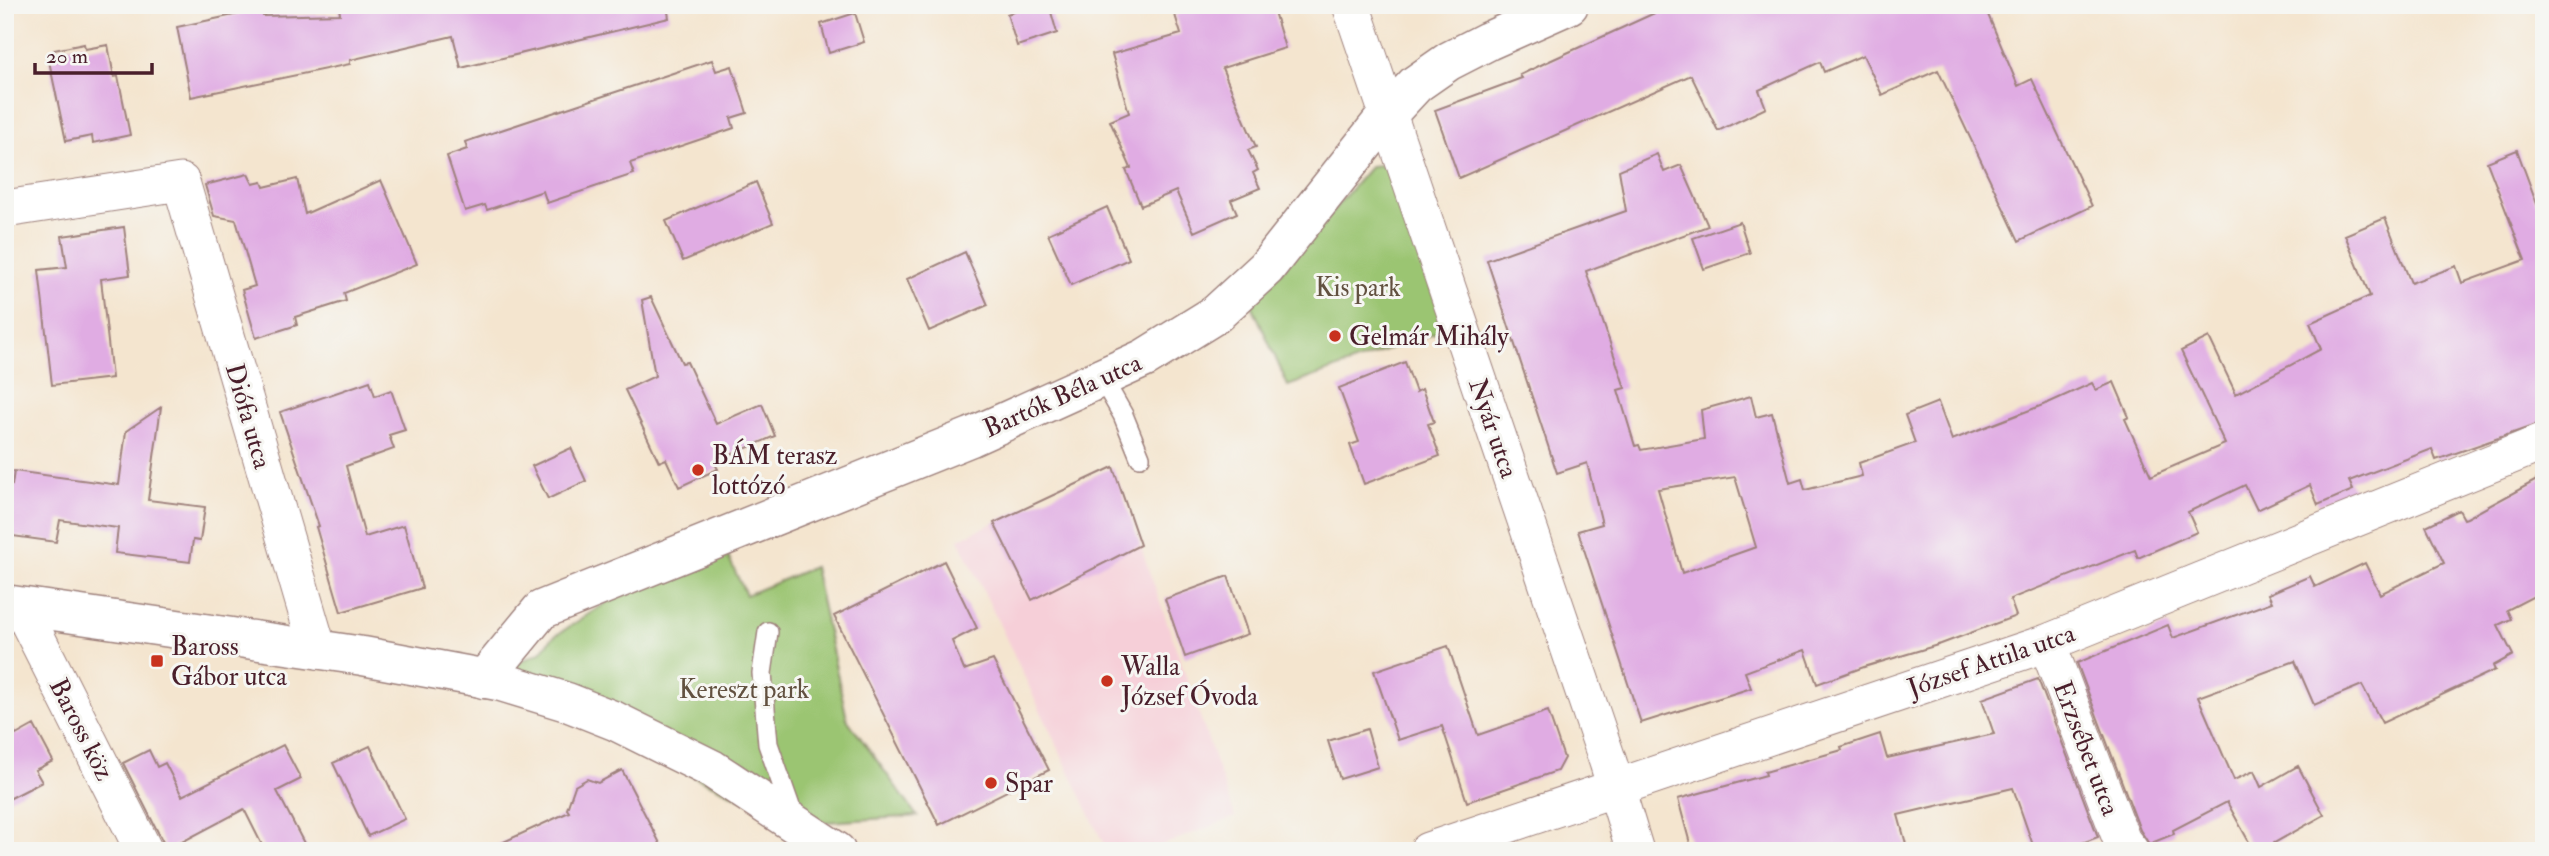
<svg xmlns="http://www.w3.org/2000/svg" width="2549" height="856" font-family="'IM FELL Double Pica',serif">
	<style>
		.built { fill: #f6cfd8 }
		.green { fill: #9bc572; stroke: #72724e; stroke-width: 2 }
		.building { fill: #e0ace3; fill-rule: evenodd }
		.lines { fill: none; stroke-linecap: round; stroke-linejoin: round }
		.service-casing { stroke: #9f827d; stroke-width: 22 }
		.minor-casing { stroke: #9f827d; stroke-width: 39 }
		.tertiary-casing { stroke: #9f827d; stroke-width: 41 }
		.secondary-casing { stroke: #9f827d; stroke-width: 41 }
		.service { stroke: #fff; stroke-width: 19 }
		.minor { stroke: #fff; stroke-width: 37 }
		.tertiary { stroke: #fff; stroke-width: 38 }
		.secondary { stroke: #fff; stroke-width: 38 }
		.poi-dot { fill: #c8321e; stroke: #f6f6f2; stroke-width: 2.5 }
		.labels { text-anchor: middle; stroke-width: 6; stroke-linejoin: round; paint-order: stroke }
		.park-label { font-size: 26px; fill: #625140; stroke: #f6f6f2 }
		.poi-label { font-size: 26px; fill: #4a1f2b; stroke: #f6f6f2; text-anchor: start }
		.street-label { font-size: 26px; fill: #4a1f2b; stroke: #f6f6f2 }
	</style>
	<rect width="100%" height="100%" fill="#f6f6f2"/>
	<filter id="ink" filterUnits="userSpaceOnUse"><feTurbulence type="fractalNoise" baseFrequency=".0143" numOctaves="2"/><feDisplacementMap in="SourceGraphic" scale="14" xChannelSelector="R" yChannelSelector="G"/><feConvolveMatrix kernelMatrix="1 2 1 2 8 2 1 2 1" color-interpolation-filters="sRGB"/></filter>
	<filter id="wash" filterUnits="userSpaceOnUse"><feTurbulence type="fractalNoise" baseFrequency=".00686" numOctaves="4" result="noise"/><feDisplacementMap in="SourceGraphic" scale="28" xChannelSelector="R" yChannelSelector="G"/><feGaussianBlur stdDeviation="1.57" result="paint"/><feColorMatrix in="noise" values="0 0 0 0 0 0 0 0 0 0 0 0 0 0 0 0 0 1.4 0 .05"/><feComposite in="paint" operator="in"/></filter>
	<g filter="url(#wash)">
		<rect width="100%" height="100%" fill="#f4e5cf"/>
		<!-- built -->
		<path class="built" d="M 1113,467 L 1235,817 L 1147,851 L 1107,851 L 959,539 Z"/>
		<!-- green -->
		<path class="green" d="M 1380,165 L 1390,170 L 1446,329 L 1288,386 L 1252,305 L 1371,166 Z
			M 720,539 L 746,595 L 814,567 L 847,719 L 917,816 L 796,824 L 484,679 L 541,652 L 552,638 L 683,553 Z"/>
		<g id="blocks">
			<!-- building -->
			<path class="building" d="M 356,5 L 667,5 L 669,18 L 461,68 L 453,36 L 350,60 L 350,64 L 191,97 L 177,27 L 262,9 L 263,16 L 340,14 L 339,8 Z
				M 1035,5 L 1049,5 L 1057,33 L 1017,46 L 1007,14 Z
				M 1206,5 L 1272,5 L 1285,48 L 1222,68 L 1256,147 L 1248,150 L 1258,170 L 1253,173 L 1260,188 L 1231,200 L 1237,213 L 1194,232 L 1176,191 L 1141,206 L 1126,170 L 1131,168 L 1110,121 L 1129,113 L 1112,54 L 1181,34 L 1175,15 Z
				M 1672,5 L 1984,5 L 2018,86 L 2032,79 L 2092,206 L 2019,241 L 1938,70 L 1882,95 L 1863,55 L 1824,72 L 1820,62 L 1759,90 L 1766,108 L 1718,131 L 1691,75 L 1459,178 L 1435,110 L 1522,78 L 1520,75 L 1545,63 Z
				M 855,13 L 864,42 L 829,53 L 821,24 Z
				M 84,44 L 85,49 L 108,45 L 114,77 L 118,76 L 130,135 L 93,143 L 92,136 L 66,141 L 49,61 L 55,59 L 54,50 Z
				M 712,60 L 716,71 L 732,66 L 747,113 L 731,118 L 734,128 L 630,163 L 634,174 L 547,203 L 543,191 L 487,210 L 485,205 L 465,211 L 447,156 L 467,149 L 465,142 Z
				M 2517,150 L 2537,204 L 2544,201 L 2544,422 L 2436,460 L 2432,449 L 2349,481 L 2353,490 L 2318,505 L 2310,485 L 2257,510 L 2245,485 L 2188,512 L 2197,532 L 2138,558 L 2135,550 L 2010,599 L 2016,616 L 1941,644 L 1864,667 L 1817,684 L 1805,650 L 1745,672 L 1751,688 L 1641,723 L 1578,531 L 1602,524 L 1587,463 L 1557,473 L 1487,260 L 1626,211 L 1619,170 L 1657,154 L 1664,172 L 1681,165 L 1708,226 L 1586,271 L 1625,388 L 1618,390 L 1635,446 L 1639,445 L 1641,450 L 1704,439 L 1701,410 L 1751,396 L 1756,417 L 1772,413 L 1790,483 L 1802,479 L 1805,490 L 1862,476 L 1859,463 L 1915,443 L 1905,415 L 1938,402 L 1952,440 L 2048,403 L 2092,383 L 2096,390 L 2114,382 L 2129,417 L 2125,419 L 2151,476 L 2225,444 L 2181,351 L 2209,337 L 2236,394 L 2321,349 L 2310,323 L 2370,296 L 2345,235 L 2385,218 L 2411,283 L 2456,266 L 2462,283 L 2525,260 L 2487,162 ZM 1735,477 L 1756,547 L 1682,573 L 1658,489 Z
				M 248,174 L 253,184 L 262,182 L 264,187 L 297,179 L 305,214 L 381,180 L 417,264 L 344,293 L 346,301 L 295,317 L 297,325 L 256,338 L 242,290 L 255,286 L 236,220 L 214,216 L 205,185 Z
				M 756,182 L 773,223 L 683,261 L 666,221 Z
				M 1107,207 L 1129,259 L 1071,285 L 1048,234 Z
				M 1740,222 L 1750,253 L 1704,269 L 1693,238 Z
				M 124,227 L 130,275 L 101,279 L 112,378 L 52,385 L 39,270 L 67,267 L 62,236 Z
				M 965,252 L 988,305 L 929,331 L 907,279 Z
				M 651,297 L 682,363 L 687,362 L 716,424 L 762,404 L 775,436 L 714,462 L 718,469 L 679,487 L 666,459 L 659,462 L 625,390 L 655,376 L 642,300 Z
				M 1405,362 L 1416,392 L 1422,389 L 1434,422 L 1428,424 L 1440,456 L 1364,484 L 1350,445 L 1359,442 L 1339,388 Z
				M 370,381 L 375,396 L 391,390 L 405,430 L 389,435 L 394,449 L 346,466 L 365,537 L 404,525 L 422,588 L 341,612 L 316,527 L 319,526 L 280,412 Z
				M 161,407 L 148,500 L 205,507 L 200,541 L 193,540 L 190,562 L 115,553 L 118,528 L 60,520 L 56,542 L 5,535 L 5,484 L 12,485 L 14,471 L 119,485 L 126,431 Z
				M 571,448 L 586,481 L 548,499 L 532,466 Z
				M 1113,467 L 1140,545 L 1032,600 L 994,523 Z
				M 2544,476 L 2544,591 L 2507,610 L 2511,619 L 2498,625 L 2513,655 L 2493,666 L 2495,670 L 2382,723 L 2362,685 L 2314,705 L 2295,661 L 2198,697 L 2234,780 L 2254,771 L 2261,787 L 2298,766 L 2324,815 L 2260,851 L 2254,851 L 2227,802 L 2173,830 L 2174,834 L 2149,844 L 2140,830 L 2077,663 L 2168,625 L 2173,638 L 2272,602 L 2268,594 L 2310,576 L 2315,587 L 2365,563 L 2380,594 L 2444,563 L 2426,526 L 2459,510 L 2464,519 L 2467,518 Z
				M 944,561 L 977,628 L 952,641 L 964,670 L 993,660 L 1049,770 L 939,825 L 834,616 Z
				M 1228,576 L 1248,634 L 1185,657 L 1165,599 Z
				M 1448,646 L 1478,735 L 1548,711 L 1564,758 L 1557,771 L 1467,802 L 1442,726 L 1398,740 L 1374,671 Z
				M 2038,679 L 2098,837 L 2061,851 L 2035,851 L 2013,788 L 1898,815 L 1908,851 L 1692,851 L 1678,799 L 1766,775 L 1765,772 L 1842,750 L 1841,747 L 1880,734 L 1887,758 L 1994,734 L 1982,699 Z
				M 5,715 L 16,735 L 34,725 L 53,761 L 35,770 L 42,782 L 5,801 Z
				M 1367,729 L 1378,767 L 1340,779 L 1328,741 Z
				M 283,745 L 301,779 L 277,791 L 308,851 L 265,851 L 244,809 L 165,851 L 163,842 L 123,763 L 149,750 L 157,767 L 165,763 L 182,796 Z
				M 370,746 L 405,819 L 368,836 L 333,763 Z
				M 622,770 L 664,851 L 484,851 L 569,812 L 567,809 L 575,786 L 587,779 L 598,783 Z"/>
		</g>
	</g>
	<g filter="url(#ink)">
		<use href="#blocks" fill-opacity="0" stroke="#9f827d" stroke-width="2"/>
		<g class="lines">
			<!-- service casing -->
			<g class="service-casing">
				<path id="service" d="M 1102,378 L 1123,415 L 1140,457
					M 768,632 L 762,673 L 768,744 L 794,818"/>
			</g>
			<!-- minor casing -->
			<g class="minor-casing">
				<path id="minor" d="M 1351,5 L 1608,762 L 1635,851
					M 5,209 L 181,182 L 318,650
					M 21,607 L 144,851
					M 2047,643 L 2122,841 L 2130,851
					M 1428,851 L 2047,643 L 2544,442"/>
			</g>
			<!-- tertiary casing -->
			<g class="tertiary-casing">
				<path id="tertiary" d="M 484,679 L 541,610 L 971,437 L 1145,358 L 1174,340 L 1216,314 L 1266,268 L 1388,114 L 1416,84 L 1449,61 L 1488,41 L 1569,5"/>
			</g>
			<!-- secondary casing -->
			<g class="secondary-casing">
				<path id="secondary" d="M 5,604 L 363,656 L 498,681 L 567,702 L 615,721 L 712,769 L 836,851"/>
			</g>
			<!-- service -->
			<use href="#service" class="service"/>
			<!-- minor -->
			<use href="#minor" class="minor"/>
			<!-- tertiary -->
			<use href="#tertiary" class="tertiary"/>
			<!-- secondary -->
			<use href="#secondary" class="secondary"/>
		</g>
	</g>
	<!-- markers -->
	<g class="poi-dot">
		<circle cx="1335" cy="336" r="7"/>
		<circle cx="698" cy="470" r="7"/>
		<rect x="150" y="654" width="14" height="14" rx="3.5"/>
		<circle cx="1107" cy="681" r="7"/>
		<circle cx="991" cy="783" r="7"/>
	</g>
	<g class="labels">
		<!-- park labels -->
		<g class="park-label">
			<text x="1358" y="296">Kis park</text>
			<text x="744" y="698">Kereszt park</text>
		</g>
		<!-- poi labels -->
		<g class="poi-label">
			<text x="1349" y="345">Gelmár Mihály</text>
			<text x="712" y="464">BÁM terasz<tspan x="712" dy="30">lottózó</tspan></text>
			<text x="171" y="655">Baross<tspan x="171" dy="30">Gábor utca</tspan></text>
			<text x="1121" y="675">Walla<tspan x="1121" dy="30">József Óvoda</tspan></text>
			<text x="1005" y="792">Spar</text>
		</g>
		<!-- street labels -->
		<g class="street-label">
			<text transform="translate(1062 395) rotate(-24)" y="9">Bartók Béla utca</text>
			<text transform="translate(249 416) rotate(74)" y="9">Diófa utca</text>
			<text transform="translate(1494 428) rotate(71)" y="9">Nyár utca</text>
			<text transform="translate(1991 660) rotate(-19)" y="9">József Attila utca</text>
			<text transform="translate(82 729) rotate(63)" y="9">Baross köz</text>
			<text transform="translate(2087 748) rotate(69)" y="9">Erzsébet utca</text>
		</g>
	</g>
	<!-- margin -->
	<rect width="2549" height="856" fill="none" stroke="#f6f6f2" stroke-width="28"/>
	<!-- scale -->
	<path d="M35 63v10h117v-10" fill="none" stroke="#4a1f2b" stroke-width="3.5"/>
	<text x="46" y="63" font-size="21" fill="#4a1f2b" stroke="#f6f6f2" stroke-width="5" paint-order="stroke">20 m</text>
</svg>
